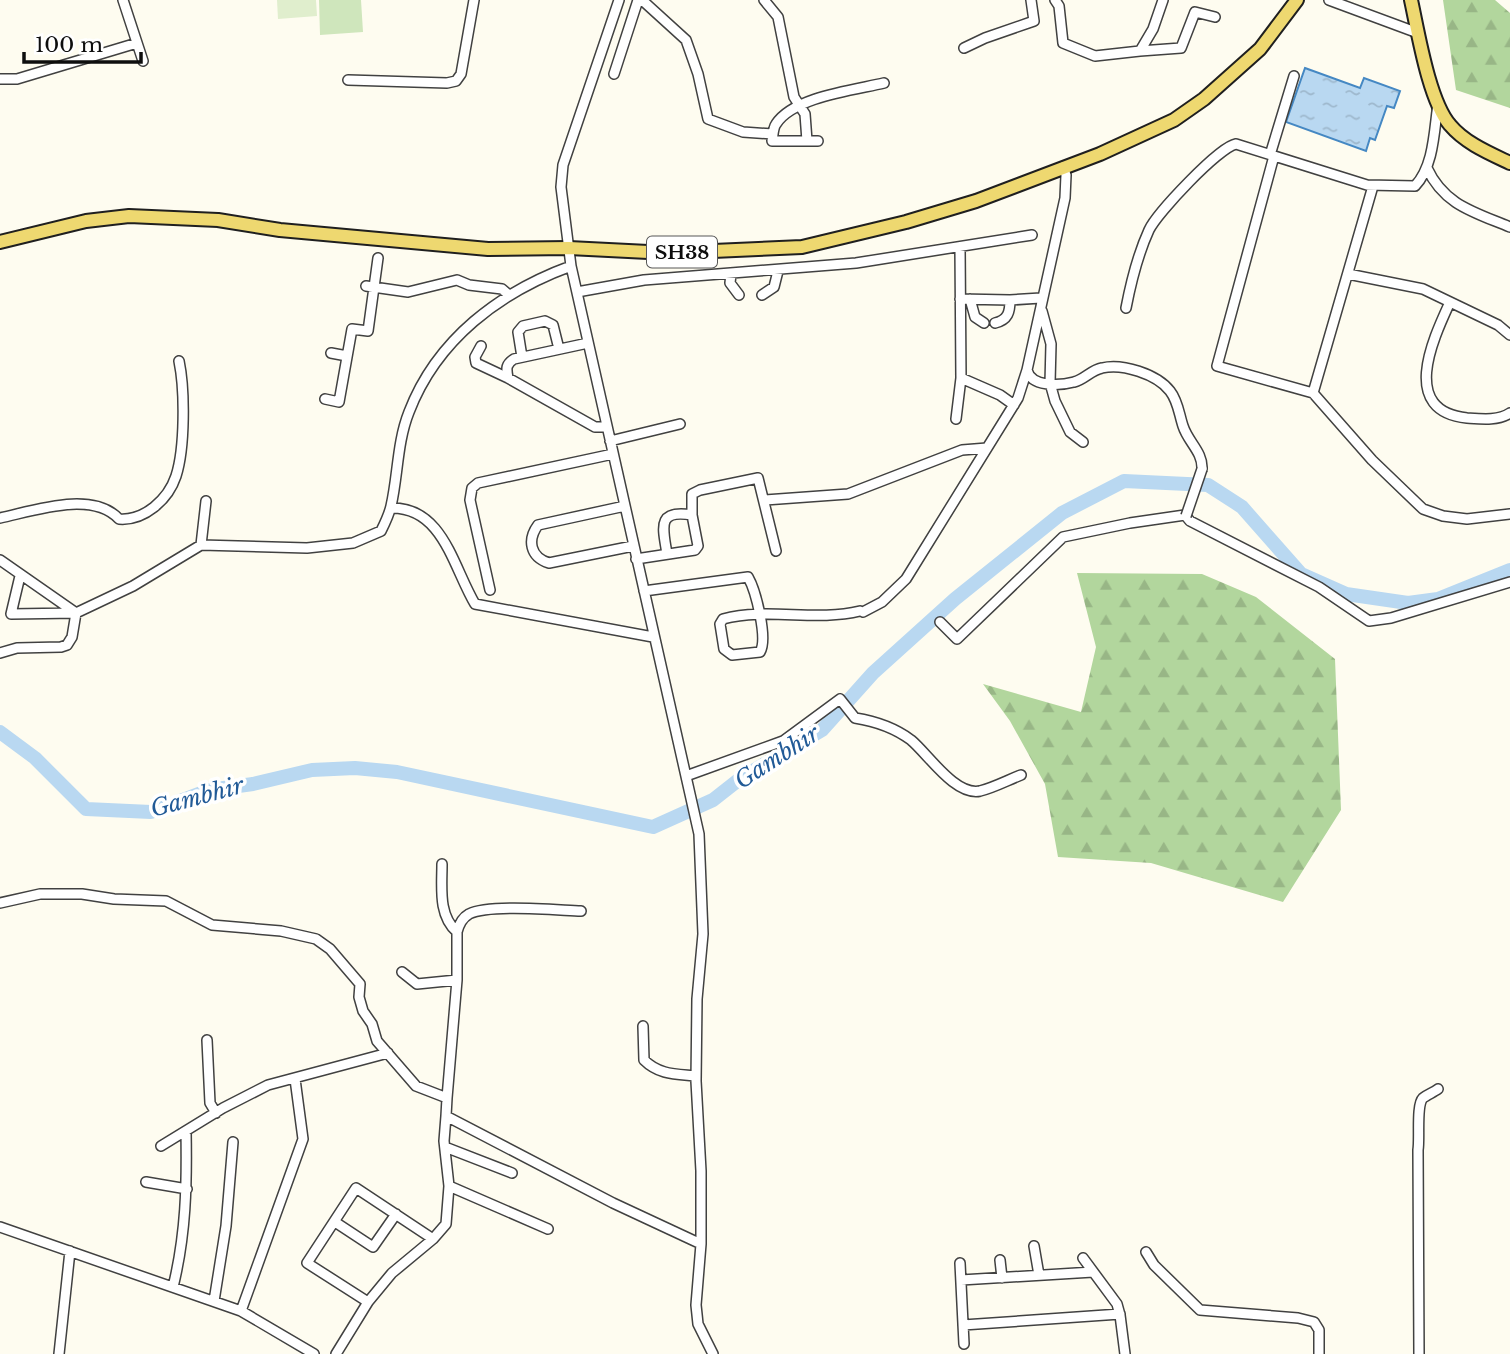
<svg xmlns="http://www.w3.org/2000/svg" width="1510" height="1354" font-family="'Libre Baskerville',serif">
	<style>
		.forest { fill: url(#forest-firs) }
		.park { fill: #cfe6bc }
		.pitch { fill: #e0eecd }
		.water { fill: url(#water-ripples); stroke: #4588c3; stroke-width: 2 }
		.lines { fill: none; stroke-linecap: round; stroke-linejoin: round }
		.river { stroke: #b9d8f1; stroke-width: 14 }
		.minor-casing { stroke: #414141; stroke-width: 12 }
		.major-casing { stroke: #1f1f1f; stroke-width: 16 }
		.minor { stroke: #fff; stroke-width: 9 }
		.major { stroke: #eed870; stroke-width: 12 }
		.minor-bridge-casing { stroke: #414141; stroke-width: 12; stroke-linecap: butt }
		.minor-bridge { stroke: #fff; stroke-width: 9 }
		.labels { text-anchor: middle; stroke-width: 7; stroke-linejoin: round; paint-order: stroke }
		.shield { fill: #fff; stroke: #565656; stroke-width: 2 }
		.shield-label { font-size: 19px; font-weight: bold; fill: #0e0e0e }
		.water-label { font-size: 23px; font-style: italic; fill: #215a97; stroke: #fff }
	</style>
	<defs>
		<pattern id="forest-firs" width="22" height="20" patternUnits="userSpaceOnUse" patternTransform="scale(1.75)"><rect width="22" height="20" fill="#b2d69d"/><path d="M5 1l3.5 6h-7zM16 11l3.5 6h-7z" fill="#98b686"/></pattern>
		<pattern id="water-ripples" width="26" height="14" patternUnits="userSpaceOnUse" patternTransform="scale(1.75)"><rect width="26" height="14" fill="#b9d8f1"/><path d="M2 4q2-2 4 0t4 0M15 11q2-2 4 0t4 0" fill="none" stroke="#9eb8cd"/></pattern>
	</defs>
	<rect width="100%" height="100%" fill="#fefcf0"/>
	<!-- forest -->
	<path class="forest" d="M 1443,0 L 1495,0 L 1510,13 L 1510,108 L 1456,90 Z
		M 1077,573 L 1202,574 L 1256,597 L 1335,659 L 1341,810 L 1283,902 L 1151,863 L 1058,857 L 1045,784 L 1010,721 L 983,684 L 1081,712 L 1096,647 Z"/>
	<!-- park -->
	<path class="park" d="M 319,0 L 361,0 L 363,32 L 320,35 Z"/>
	<!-- pitch -->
	<path class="pitch" d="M 277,0 L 316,0 L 317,16 L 278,19 Z"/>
	<!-- water -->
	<path class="water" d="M 1305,68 L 1360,88 L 1364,78 L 1400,91 L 1394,108 L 1387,106 L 1375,140 L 1370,138 L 1366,151 L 1286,122 Z"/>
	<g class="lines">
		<!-- river -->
		<path class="river" d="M 0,732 L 35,758 L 86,809 L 151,812 L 209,790 L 253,784 L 312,770 L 355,768 L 397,772 L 653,827 L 713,800 L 741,778 L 822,730 L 873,673 L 955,599 L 1062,513 L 1124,481 L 1208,485 L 1242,507 L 1301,574 L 1346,594 L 1408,603 L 1438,599 L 1510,570"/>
		<!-- minor casing -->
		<g class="minor-casing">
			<path id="minor" d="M 123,0 L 143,61
				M 642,0 L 686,40 L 698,74 L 708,119 L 743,132 L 773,134
				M 764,0 L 778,17 L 794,97 L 805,114 L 807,141
				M 1055,0 L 1059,6 L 1063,43 L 1095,56 L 1140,51 L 1153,29 L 1163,0
				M 1329,0 L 1418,33
				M 964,48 L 985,38 L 1034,21 L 1031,0
				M 1140,51 L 1181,48 L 1195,12 L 1215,17
				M 614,74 L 638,0
				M 0,79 L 17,79 L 137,43
				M 348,80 L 447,83 L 456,81 L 461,74 L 474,0
				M 818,141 L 772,141 C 773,136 773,128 776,124 C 793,97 854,90 884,83
				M 1270,155 L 1294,76
				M 1274,156 L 1217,366 L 1313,393 L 1372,460 L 1423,509 L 1443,516 L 1467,519 L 1510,514
				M 1427,168 C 1444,205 1474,212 1510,227
				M 731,274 L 730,283 L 739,295
				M 1348,274 L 1423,289 L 1498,325 L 1510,335
				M 366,286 L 408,292 L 457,280 L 469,285 L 502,289 L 509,295
				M 577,292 L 644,280 L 856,263 L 1032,235
				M 762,295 L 774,287 L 778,271
				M 960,299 L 1010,300 C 1010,312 1008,320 995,323
				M 970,299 L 975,317 L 984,323
				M 1010,300 L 1041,298
				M 1450,302 C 1433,339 1399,411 1467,418 C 1481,419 1499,421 1510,413
				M 1126,308 C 1131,282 1138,254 1149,230 C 1157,213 1219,147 1236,144 L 1367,185 L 1415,186 C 1434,166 1434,131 1438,104
				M 1042,311 L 1051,344 L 1050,383 L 1055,401 L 1070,432 L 1083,442
				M 588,343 L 514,359 C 506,364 506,368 508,378 L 595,427 L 607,427
				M 481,346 L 475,357 L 476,363 L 508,378
				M 331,353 L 347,356
				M 522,357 L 518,332 L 523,326 L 545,321 L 553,325 L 559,349
				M 1027,370 C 1031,387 1059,386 1074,382 C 1084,380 1091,370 1102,368 C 1122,363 1157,374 1170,391 C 1178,401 1179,414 1183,426 C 1188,442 1203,452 1202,469
				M 961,378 L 1000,395 L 1014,405
				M 1313,393 L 1373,186
				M 325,399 L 339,402 L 352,329 L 368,331 L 378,258
				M 956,419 L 961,378 L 960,247
				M 610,441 L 680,424
				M 765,500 L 848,494 L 962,450 L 987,448
				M 625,506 L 538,525 C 527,540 530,557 549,563 L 633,546
				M 391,508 C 443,507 453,567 475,604 L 653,637
				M 692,515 L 692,494 L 700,490 L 758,478 L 776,551
				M 0,518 C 33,511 92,490 119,519 C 144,521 168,500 176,476 C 185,448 185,390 179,361
				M 201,545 L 206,501
				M 636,559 L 695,550 L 698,546 L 692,515 C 656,509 663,528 667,554
				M 0,560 L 76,613 L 133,586 L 201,545 L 307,548 L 353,543 L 381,531 C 385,523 389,515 391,506 C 398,476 397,442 409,412 C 437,339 500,292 571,266 L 561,187 L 563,165 L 619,0
				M 490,590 L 470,500 L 472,488 L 478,483 L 613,454
				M 644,591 L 748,577 C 756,591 768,639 760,652 L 732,655 L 724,649 L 720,624 L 723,619 C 768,607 815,622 860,611
				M 863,612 L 882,602 L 906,579 L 1018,398 L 1027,370 L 1065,198 L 1066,175 L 1063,167
				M 940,622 L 957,639 L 1063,537 L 1130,523 L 1185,515 L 1190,521 L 1319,587 L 1369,621 L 1391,618 L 1510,582
				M 0,653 L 17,648 L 61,647 L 67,645 L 72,637 L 76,613 L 11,614 L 20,576
				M 686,776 L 783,741 L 840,699 L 855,718 C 874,721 895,728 911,740 C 928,754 955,796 980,791 C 993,788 1008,780 1021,775
				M 442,864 C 442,888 438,915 457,932 L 457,980 L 447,1098
				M 0,903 L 40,894 L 82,894 L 114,899 L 166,901 L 212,925 L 281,931 L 316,939 L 330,949 L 360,984 L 359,997 L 363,1011 L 372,1024 L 377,1041 L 416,1086 L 447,1098 L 446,1116 L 613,1203 L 701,1244 L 701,1171 L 696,1081 L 697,999 L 703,934 L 699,834 L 571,266
				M 457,932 C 459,924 462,918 469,914 C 489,904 555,910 581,911
				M 402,972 L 417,984 L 457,980
				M 643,1026 L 644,1060 C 659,1075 676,1074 696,1076
				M 207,1040 L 210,1103 L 216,1113
				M 161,1146 L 223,1108 L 268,1085 L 388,1053
				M 445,1147 L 512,1173
				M 146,1182 L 187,1189
				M 449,1186 L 548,1229
				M 335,1222 L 373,1247 L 396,1214
				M 0,1227 L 241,1311 L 314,1354
				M 701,1244 L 696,1305 L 698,1324 L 713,1354
				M 1034,1246 L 1039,1275
				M 1146,1252 L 1154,1265 L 1200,1310 L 1298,1318 L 1314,1322 L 1319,1330 L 1319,1354
				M 1083,1258 L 1117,1304 L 1120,1315 L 1125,1354
				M 1000,1260 L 1002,1278
				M 960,1263 L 964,1344
				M 961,1280 L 1093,1272
				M 173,1287 C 186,1234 187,1185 186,1131
				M 214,1301 L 226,1226 L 233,1142
				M 368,1302 L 307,1263 L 356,1188 L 433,1239
				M 241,1311 L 303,1139 L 295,1079
				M 963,1325 L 1120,1314
				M 59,1354 L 70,1251
				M 336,1354 L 368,1302 L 392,1273 L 433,1239 L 446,1224 L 449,1186 L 444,1141 L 446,1116
				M 1419,1354 L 1418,1150 C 1420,1138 1416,1105 1423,1098 C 1427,1095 1434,1092 1438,1089"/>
		</g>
		<!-- major casing -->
		<g class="major-casing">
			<path id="major" d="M 1411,0 C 1418,32 1429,101 1450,125 C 1465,143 1489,153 1510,163
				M 0,242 L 86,221 L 129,216 L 218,220 L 280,230 L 488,249 L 569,248 L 668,253 L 802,247 L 906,222 L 976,201 L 1100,154 L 1174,120 L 1204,99 L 1260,49 L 1297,0"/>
		</g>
		<!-- minor -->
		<use href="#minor" class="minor"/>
		<!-- major -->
		<use href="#major" class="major"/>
		<!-- minor-bridge casing -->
		<g class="minor-bridge-casing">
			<path id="minor-bridge" d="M 1186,516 L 1202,469"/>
		</g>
		<!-- minor-bridge -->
		<use href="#minor-bridge" class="minor-bridge"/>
	</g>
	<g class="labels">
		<!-- shield labels -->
		<rect class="shield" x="647" y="236.5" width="70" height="31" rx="5"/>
		<g class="shield-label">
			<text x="682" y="259">SH38</text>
		</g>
		<!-- water labels -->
		<g class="water-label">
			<text transform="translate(777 757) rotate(-33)" y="8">Gambhir</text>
			<text transform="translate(197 797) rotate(-15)" y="8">Gambhir</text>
		</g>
	</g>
	<!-- scale -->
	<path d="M24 52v10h117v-10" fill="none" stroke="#0e0e0e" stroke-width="3.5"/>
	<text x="35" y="52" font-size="21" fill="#0e0e0e" stroke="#ffffff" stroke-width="5" paint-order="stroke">100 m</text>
</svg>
